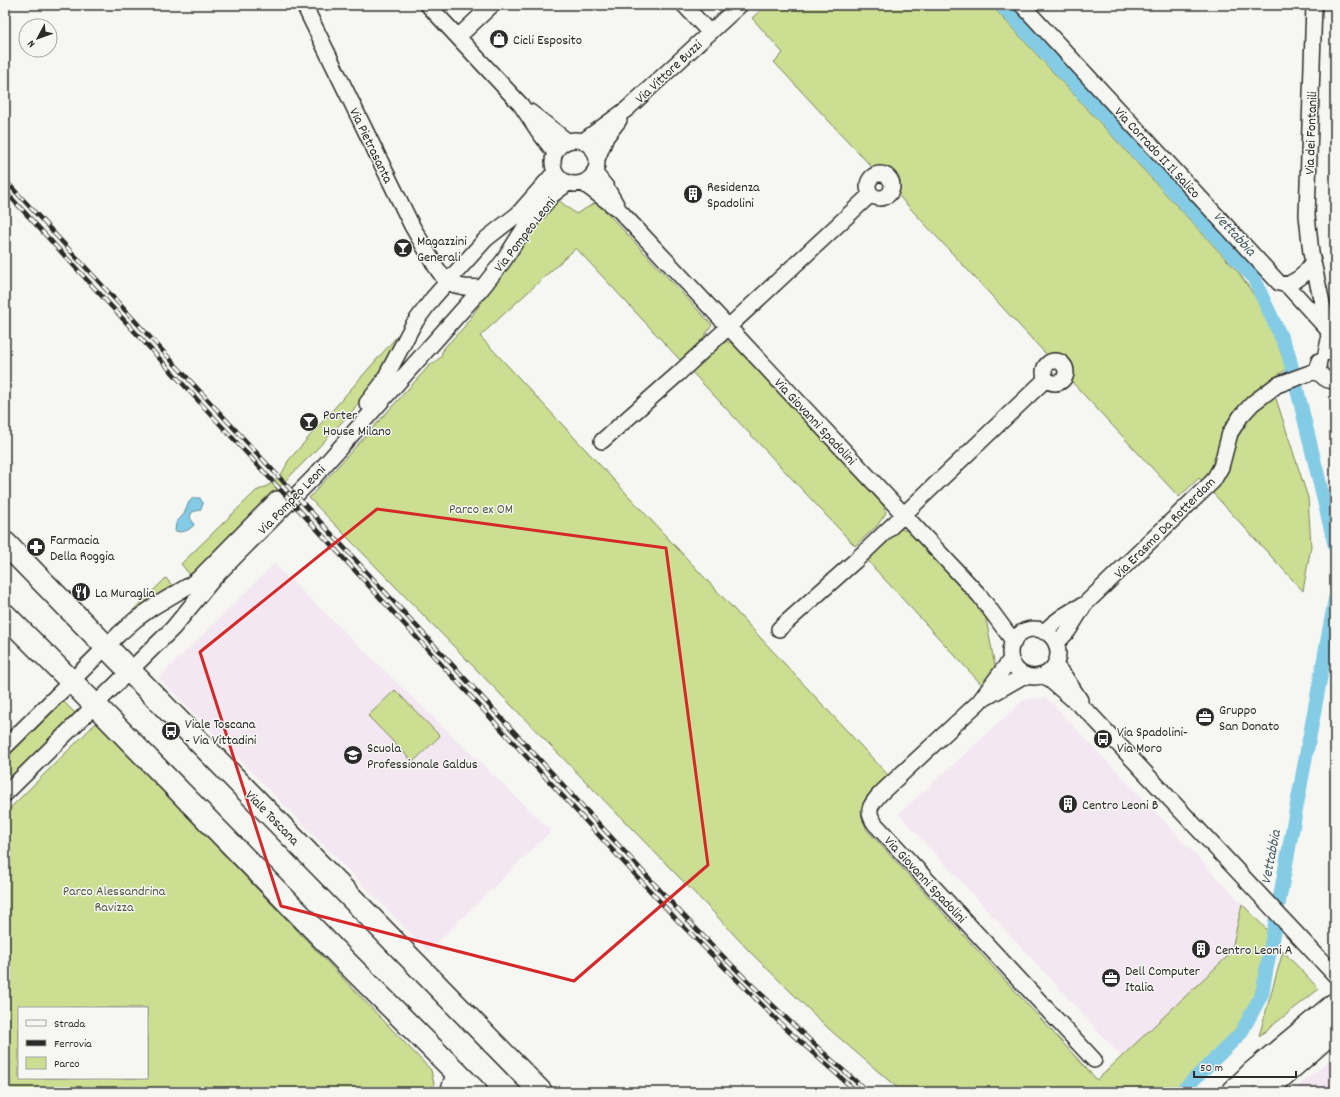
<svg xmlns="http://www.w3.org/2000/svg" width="1340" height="1097" font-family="Dekko,sans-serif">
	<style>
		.built { fill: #f3e7f1 }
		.green { fill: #cbde92; stroke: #7b845e; fill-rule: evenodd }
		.water { fill: #84cce5; stroke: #608c9b }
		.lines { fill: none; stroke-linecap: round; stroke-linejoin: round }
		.canal { stroke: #84cce5; stroke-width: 14 }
		.street-casing { stroke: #2b2b2b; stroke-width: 18 }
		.primary-casing { stroke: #2b2b2b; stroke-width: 25 }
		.street { stroke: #f6f6f2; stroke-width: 15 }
		.primary { stroke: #f6f6f2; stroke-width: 22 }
		.rail-casing { stroke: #2b2b2b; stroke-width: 4.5 }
		.rail { stroke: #f6f6f2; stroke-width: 3; stroke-dasharray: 9; stroke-linecap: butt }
		.marked { fill: none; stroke: #d62828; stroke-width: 3; stroke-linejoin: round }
		.labels { text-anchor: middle; stroke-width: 3; stroke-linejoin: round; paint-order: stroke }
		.poi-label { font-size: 14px; fill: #2b2b2b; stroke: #f6f6f2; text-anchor: start }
		.street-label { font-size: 14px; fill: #2b2b2b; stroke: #f6f6f2 }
		.park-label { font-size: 14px; fill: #535845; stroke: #f6f6f2 }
		.water-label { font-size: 15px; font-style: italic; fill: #465b63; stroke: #f6f6f2 }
	</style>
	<rect width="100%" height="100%" fill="#f6f6f2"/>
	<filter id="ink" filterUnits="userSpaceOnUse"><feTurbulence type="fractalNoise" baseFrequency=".025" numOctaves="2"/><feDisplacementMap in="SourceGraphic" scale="8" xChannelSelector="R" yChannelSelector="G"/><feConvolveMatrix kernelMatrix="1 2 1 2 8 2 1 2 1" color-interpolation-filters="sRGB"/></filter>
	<g filter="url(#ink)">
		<!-- built -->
		<path class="built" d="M 274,564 L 551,831 L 428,951 L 159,678 Z
			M 1046,697 L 1242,904 L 1231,953 L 1122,1057 L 899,814 L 1024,700 Z
			M 1335,1055 L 1335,1092 L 1292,1092 Z"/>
		<!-- green -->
		<path class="green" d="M 766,5 L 991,5 L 1239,273 L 1267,314 L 1287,369 L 1270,380 L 1308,498 L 1311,546 L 1303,591 L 1199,478 L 1179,497 L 774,62 L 783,53 L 752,18 Z
			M 556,198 L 576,214 L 597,202 L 712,325 L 702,340 L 680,360 L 576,248 L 480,336 L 888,775 C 869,793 854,803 867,830 L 1097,1080 L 1231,953 L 1242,904 L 1268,931 C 1263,955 1261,980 1252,1003 C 1239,1034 1197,1068 1172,1092 L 902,1092 L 829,1029 L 750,952 L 715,914 L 309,498 L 429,366 L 441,357 L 442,352 L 445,347 L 464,327 L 510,262 L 525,237 Z
			M 406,326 L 372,387 L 354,409 L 315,451 L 191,576 L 181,564 L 256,491 C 272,485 282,477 288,461 Z
			M 726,341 L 735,345 L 883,505 L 886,513 L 876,527 L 855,546 L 690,370 L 711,349 Z
			M 901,529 L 910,532 L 985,613 L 996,672 L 983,686 L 874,568 L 865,557 L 885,536 Z
			M 166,578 L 174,588 L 121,623 L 120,623 Z
			M 395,690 L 440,736 L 413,762 L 368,716 Z
			M 63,701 L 75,713 L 5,782 L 5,759 Z
			M 97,722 L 431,1070 L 434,1084 L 429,1092 L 5,1092 L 5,813 ZM 19,1008 L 147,1008 L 147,1078 L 19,1078 Z
			M 1283,951 L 1319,989 L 1259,1036 Z"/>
		<!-- water -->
		<path class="water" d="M 193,498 L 200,498 L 203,504 L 200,510 L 192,512 L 190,517 L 194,525 C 188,531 184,533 175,531 L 176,523 L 184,514 L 189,502 Z"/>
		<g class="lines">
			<!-- canal -->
			<path class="canal" d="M 1001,5 L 1253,277 L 1288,352 L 1335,546
				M 1181,1092 L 1241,1033 L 1262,994 L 1335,599"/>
			<!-- street casing -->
			<g class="street-casing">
				<path id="street" d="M 304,5 L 412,226 L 436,267 L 443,277 L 455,285 L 464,287 L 482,288
					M 428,5 L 521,105 L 539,132 L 555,153
					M 684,5 L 710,33
					M 1022,5 L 1279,283 L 1287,285 L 1328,330
					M 1314,5 L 1307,215 L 1311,253 L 1328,330 L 1329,340 L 1326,353
					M 458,37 L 492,5
					M 530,112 L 567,141
					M553 162a22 22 0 1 1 44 0a22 22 0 1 1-44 0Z
					M 583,141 L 627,109 L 740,5
					M 597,159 L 606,137 L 619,120
					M 594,172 L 606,187 L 617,206
					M868 186a12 12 0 1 1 24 0a12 12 0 1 1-24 0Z
					M 583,183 L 619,210 L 980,596 L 1014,642
					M 1287,285 C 1301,278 1305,275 1313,261
					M1044 372a11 11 0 1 1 22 0a11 11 0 1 1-22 0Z
					M 1319,361 C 1316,373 1324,381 1335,381
					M 367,403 L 382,384 L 413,325 L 433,298 L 476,250 L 486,239 L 518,214 L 555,172
					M 602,441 L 679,373 L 871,194
					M 779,629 L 855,561 L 1046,379
					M1010 653a24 24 0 1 1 48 0a24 24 0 1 1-48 0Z
					M 1044,632 C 1057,619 1069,611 1085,604 L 1213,481 L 1221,467 L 1230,433 L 1241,416 L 1253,403 L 1277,385 L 1318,370
					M 1056,644 L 1068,631 L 1085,604
					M 1011,659 L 979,702 L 881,793 C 870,805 865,811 876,825 L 1094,1060
					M 1055,665 L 1065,677 L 1080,700
					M 1044,675 L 1090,714 L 1335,975
					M 987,697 L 1025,675
					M 5,747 L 119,634 L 135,620 L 153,607 L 190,585 L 198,579 L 277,499
					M 5,794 L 173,628 L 214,578 L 314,477 L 482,288 L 504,260 L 525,227 L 542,207 L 552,195 L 568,183
					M 448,1092 L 453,1077 L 451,1067"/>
			</g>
			<!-- primary casing -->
			<g class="primary-casing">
				<path id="primary" d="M 5,543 L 541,1092
					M 5,615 L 107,717 L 346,962 L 476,1092
					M 1233,1092 L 1252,1073 L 1335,1004
					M 1264,1092 L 1335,1029"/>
			</g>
			<!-- street -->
			<use href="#street" class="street"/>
			<!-- primary -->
			<use href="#primary" class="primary"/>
			<!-- rail casing -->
			<g class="rail-casing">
				<path id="rail" d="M 5,180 L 683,915 C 742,977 803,1036 868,1092
					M 5,191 L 677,920 L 785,1028 L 857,1092"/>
			</g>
			<!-- rail -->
			<use href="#rail" class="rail"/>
		</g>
	</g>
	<!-- marked area -->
	<path class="marked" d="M 377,509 L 666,548 L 708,865 L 574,981 L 281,906 L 200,652 Z"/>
	<!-- icons -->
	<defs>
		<g id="shop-disc" transform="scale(1)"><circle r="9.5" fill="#2b2b2b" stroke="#f6f6f2"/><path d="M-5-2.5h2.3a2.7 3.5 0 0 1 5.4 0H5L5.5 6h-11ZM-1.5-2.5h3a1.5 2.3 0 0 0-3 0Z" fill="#fff"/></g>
		<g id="building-disc" transform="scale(1)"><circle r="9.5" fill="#2b2b2b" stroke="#f6f6f2"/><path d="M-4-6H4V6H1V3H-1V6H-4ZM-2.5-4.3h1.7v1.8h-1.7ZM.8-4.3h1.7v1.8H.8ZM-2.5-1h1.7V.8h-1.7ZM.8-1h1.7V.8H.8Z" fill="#fff"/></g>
		<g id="bar-disc" transform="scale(1)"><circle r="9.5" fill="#2b2b2b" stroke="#f6f6f2"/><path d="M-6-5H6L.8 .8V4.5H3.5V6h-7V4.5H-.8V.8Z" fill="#fff"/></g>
		<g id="pharmacy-disc" transform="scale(1)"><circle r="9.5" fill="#2b2b2b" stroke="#f6f6f2"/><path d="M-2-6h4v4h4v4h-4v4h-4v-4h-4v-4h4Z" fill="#fff"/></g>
		<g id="restaurant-disc" transform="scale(1)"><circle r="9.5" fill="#2b2b2b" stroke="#f6f6f2"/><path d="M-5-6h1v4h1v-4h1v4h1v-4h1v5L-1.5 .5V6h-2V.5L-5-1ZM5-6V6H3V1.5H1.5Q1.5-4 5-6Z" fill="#fff"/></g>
		<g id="office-disc" transform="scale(1)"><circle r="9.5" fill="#2b2b2b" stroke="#f6f6f2"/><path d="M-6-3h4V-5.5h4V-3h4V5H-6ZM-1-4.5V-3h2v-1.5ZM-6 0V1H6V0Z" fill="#fff"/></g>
		<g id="bus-disc" transform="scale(1)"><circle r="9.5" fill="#2b2b2b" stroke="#f6f6f2"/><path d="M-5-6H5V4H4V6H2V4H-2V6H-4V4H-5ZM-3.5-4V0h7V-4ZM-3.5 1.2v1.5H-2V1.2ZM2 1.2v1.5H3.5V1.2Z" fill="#fff"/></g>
		<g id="school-disc" transform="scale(1)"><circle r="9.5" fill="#2b2b2b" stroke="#f6f6f2"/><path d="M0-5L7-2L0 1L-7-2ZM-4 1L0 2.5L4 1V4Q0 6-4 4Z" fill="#fff"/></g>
	</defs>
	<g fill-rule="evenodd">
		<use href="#shop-disc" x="499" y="39"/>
		<use href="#building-disc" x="693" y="194"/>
		<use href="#bar-disc" x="403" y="248"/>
		<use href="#bar-disc" x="309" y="422"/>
		<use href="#pharmacy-disc" x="36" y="547"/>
		<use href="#restaurant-disc" x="81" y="592"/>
		<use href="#office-disc" x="1205" y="717"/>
		<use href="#bus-disc" x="171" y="731"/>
		<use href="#bus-disc" x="1103" y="739"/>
		<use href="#school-disc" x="353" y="755"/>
		<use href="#building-disc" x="1068" y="804"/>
		<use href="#building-disc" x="1201" y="949"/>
		<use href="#office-disc" x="1111" y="978"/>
	</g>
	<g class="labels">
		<!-- poi labels -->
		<g class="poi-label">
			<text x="513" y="44">Cicli Esposito</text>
			<text x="707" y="191">Residenza<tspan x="707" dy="16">Spadolini</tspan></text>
			<text x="417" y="245">Magazzini<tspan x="417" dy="16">Generali</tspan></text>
			<text x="323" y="419">Porter<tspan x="323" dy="16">House Milano</tspan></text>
			<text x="50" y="544">Farmacia<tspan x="50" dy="16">Della Roggia</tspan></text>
			<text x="95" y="597">La Muraglia</text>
			<text x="1219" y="714">Gruppo<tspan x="1219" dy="16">San Donato</tspan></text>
			<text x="185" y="728">Viale Toscana<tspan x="185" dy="16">- Via Vittadini</tspan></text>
			<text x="1117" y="736">Via Spadolini-<tspan x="1117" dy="16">Via Moro</tspan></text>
			<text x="367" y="752">Scuola<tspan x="367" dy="16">Professionale Galdus</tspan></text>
			<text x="1082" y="809">Centro Leoni B</text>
			<text x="1215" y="954">Centro Leoni A</text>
			<text x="1125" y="975">Dell Computer<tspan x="1125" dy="16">Italia</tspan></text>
		</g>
		<!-- street labels -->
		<g class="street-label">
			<text transform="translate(668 71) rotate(-43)" y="5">Via Vittore Buzzi</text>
			<text transform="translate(1310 133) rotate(-88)" y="5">Via dei Fontanili</text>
			<text transform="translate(372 145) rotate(64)" y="5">Via Pietrasanta</text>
			<text transform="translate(1158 152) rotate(47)" y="5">Via Corrado II Il Salico</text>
			<text transform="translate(524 234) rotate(-52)" y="5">Via Pompeo Leoni</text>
			<text transform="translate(816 421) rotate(47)" y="5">Via Giovanni Spadolini</text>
			<text transform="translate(291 499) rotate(-46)" y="5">Via Pompeo Leoni</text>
			<text transform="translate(1164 527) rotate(-45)" y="5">Via Erasmo Da Rotterdam</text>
			<text transform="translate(273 817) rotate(46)" y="5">Viale Toscana</text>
			<text transform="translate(926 879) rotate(47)" y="5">Via Giovanni Spadolini</text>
		</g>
		<!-- park labels -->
		<g class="park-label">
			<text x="481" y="513">Parco ex OM</text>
			<text x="114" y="895">Parco Alessandrina<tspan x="114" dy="16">Ravizza</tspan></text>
		</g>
		<!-- water labels -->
		<g class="water-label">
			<text transform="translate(1235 233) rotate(47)" y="5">Vettabbia</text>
			<text transform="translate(1270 857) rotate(-79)" y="5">Vettabbia</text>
		</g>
	</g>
	<!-- margin -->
	<rect width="1340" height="1097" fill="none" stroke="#f6f6f2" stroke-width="20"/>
	<rect x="10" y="10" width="1320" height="1077" fill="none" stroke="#2b2b2b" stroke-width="1.5" filter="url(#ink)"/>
	<!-- legend -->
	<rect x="18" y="1007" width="130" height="72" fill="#f6f6f2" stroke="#a5a5a2"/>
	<rect x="26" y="1020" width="20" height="6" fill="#f6f6f2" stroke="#a5a5a2"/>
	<text x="54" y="1027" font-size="12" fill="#2b2b2b">Strada</text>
	<rect x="26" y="1040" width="20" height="6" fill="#2b2b2b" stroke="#a5a5a2"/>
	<text x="54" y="1047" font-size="12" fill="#2b2b2b">Ferrovia</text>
	<rect x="26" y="1057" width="20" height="12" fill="#cbde92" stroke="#a5a5a2"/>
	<text x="54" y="1067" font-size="12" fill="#2b2b2b">Parco</text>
	<!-- north arrow -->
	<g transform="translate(38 38) rotate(229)"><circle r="19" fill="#f6f6f2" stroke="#a5a5a2"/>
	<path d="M0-3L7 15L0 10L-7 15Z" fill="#2b2b2b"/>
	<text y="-6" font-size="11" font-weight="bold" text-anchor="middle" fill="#2b2b2b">N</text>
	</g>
	<!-- scale -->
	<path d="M1194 1071v6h102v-6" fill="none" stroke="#2b2b2b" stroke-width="2"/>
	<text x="1200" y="1071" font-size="12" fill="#2b2b2b" stroke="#f6f6f2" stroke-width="3" paint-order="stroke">50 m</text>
</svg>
